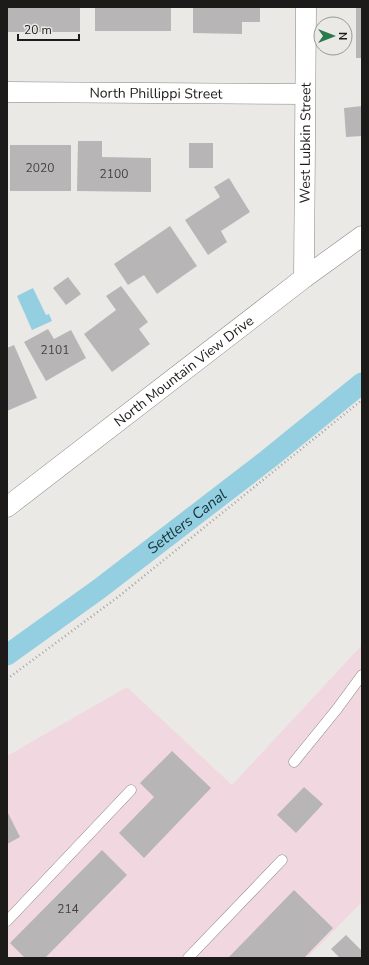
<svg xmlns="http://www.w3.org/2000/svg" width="369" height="965" font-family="'Nunito Sans',sans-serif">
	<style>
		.commercial { fill: #f1d8e0 }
		.water { fill: #93cfe1 }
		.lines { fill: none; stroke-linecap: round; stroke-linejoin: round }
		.canal { stroke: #93cfe1; stroke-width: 21 }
		.building { fill: #b8b5b7 }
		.service-casing { stroke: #878582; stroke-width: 11 }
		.minor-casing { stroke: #878582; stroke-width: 21 }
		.path { stroke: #a5a4a2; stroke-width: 2.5; stroke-dasharray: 1 3; stroke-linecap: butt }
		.service { stroke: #fff; stroke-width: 10 }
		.minor { stroke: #fff; stroke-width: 20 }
		.labels { text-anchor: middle; stroke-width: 3.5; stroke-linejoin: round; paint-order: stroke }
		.number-label { font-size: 12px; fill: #434241 }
		.street-label { font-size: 14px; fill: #1c1b1a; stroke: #ebe9e6 }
		.water-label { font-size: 15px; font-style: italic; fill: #133139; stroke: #ebe9e6 }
	</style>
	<rect width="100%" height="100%" fill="#ebe9e6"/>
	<!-- commercial -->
	<path class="commercial" d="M 362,645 L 362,902 L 307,958 L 7,958 L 7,756 L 127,687 L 232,785 Z"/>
	<!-- water -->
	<path class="water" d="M 33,288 L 46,315 L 49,314 L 52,321 L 32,330 L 17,296 Z"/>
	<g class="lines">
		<!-- canal -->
		<path class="canal" id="s1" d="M 7,655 L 99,589 L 267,460 L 362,383"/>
	</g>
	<!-- building -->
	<path class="building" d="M 7,7 L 80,7 L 80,32 L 7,32 Z
		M 95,7 L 171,7 L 171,31 L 95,31 Z
		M 193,7 L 260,7 L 260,22 L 242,22 L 242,34 L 193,33 Z
		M 356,7 L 362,7 L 362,58 L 356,58 Z
		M 362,106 L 362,136 L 346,137 L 344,108 Z
		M 78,141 L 102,141 L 102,157 L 151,158 L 151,192 L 77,191 Z
		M 189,143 L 213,143 L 213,168 L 189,168 Z
		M 10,145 L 71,145 L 71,191 L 10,191 Z
		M 229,178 L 250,212 L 221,231 L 227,242 L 208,255 L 185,220 L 220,197 L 214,187 Z
		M 170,226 L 197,266 L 157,294 L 144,275 L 128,285 L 114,264 Z
		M 68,277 L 81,294 L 66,305 L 53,288 Z
		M 121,286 L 148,322 L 139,329 L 150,344 L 112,372 L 84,334 L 116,310 L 106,296 Z
		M 48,329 L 54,339 L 71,330 L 86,358 L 46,381 L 24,342 Z
		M 14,345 L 37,398 L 7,411 L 7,348 Z
		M 172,751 L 211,788 L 144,858 L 119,833 L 154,797 L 140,783 Z
		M 304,787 L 323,804 L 296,833 L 277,815 Z
		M 7,811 L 20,837 L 7,844 Z
		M 102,850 L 127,875 L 45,958 L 25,958 L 10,943 Z
		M 294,890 L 333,928 L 304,958 L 228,958 Z
		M 346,935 L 362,951 L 362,958 L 340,958 L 331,949 Z"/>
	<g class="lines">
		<!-- service casing -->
		<g class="service-casing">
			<path id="service" d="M 294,762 L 337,709 L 362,675
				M 7,921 L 131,790
				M 188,958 L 282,860"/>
		</g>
		<!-- minor casing -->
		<g class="minor-casing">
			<g id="minor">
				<path id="s2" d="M 7,92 L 305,94"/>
				<path id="s3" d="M 304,278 L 306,7"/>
				<path id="s4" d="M 7,507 L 304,278 L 362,236"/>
			</g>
		</g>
		<!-- path -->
		<path class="path" d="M 7,679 L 118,597 L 362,400"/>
		<!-- service -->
		<use href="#service" class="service"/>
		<!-- minor -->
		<use href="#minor" class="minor"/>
	</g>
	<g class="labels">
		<!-- number labels -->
		<g class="number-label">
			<text x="40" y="172">2020</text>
			<text x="114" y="178">2100</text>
			<text x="55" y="354">2101</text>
			<text x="68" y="913">214</text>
		</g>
		<!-- street labels -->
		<g class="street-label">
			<text dy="5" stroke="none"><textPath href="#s2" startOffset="149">North Phillippi Street</textPath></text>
			<text dy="5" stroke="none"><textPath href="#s3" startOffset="135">West Lubkin Street</textPath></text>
			<text dy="5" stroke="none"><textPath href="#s4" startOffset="223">North Mountain View Drive</textPath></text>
		</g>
		<!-- water labels -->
		<g class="water-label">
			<text dy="5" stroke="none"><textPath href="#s1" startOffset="224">Settlers Canal</textPath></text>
		</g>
	</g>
	<!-- border -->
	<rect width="369" height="965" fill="none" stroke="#1c1b1a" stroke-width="16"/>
	<!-- north arrow -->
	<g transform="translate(333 36) rotate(90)"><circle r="19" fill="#ebe9e6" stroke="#989794"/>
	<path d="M0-3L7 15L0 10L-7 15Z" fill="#2a7a4b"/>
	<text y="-6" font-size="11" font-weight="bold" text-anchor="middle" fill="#1c1b1a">N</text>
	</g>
	<!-- scale -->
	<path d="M18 34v6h61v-6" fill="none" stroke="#1c1b1a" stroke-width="2"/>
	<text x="24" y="34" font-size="12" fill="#1c1b1a" stroke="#ebe9e6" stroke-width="3" paint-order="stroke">20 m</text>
</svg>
